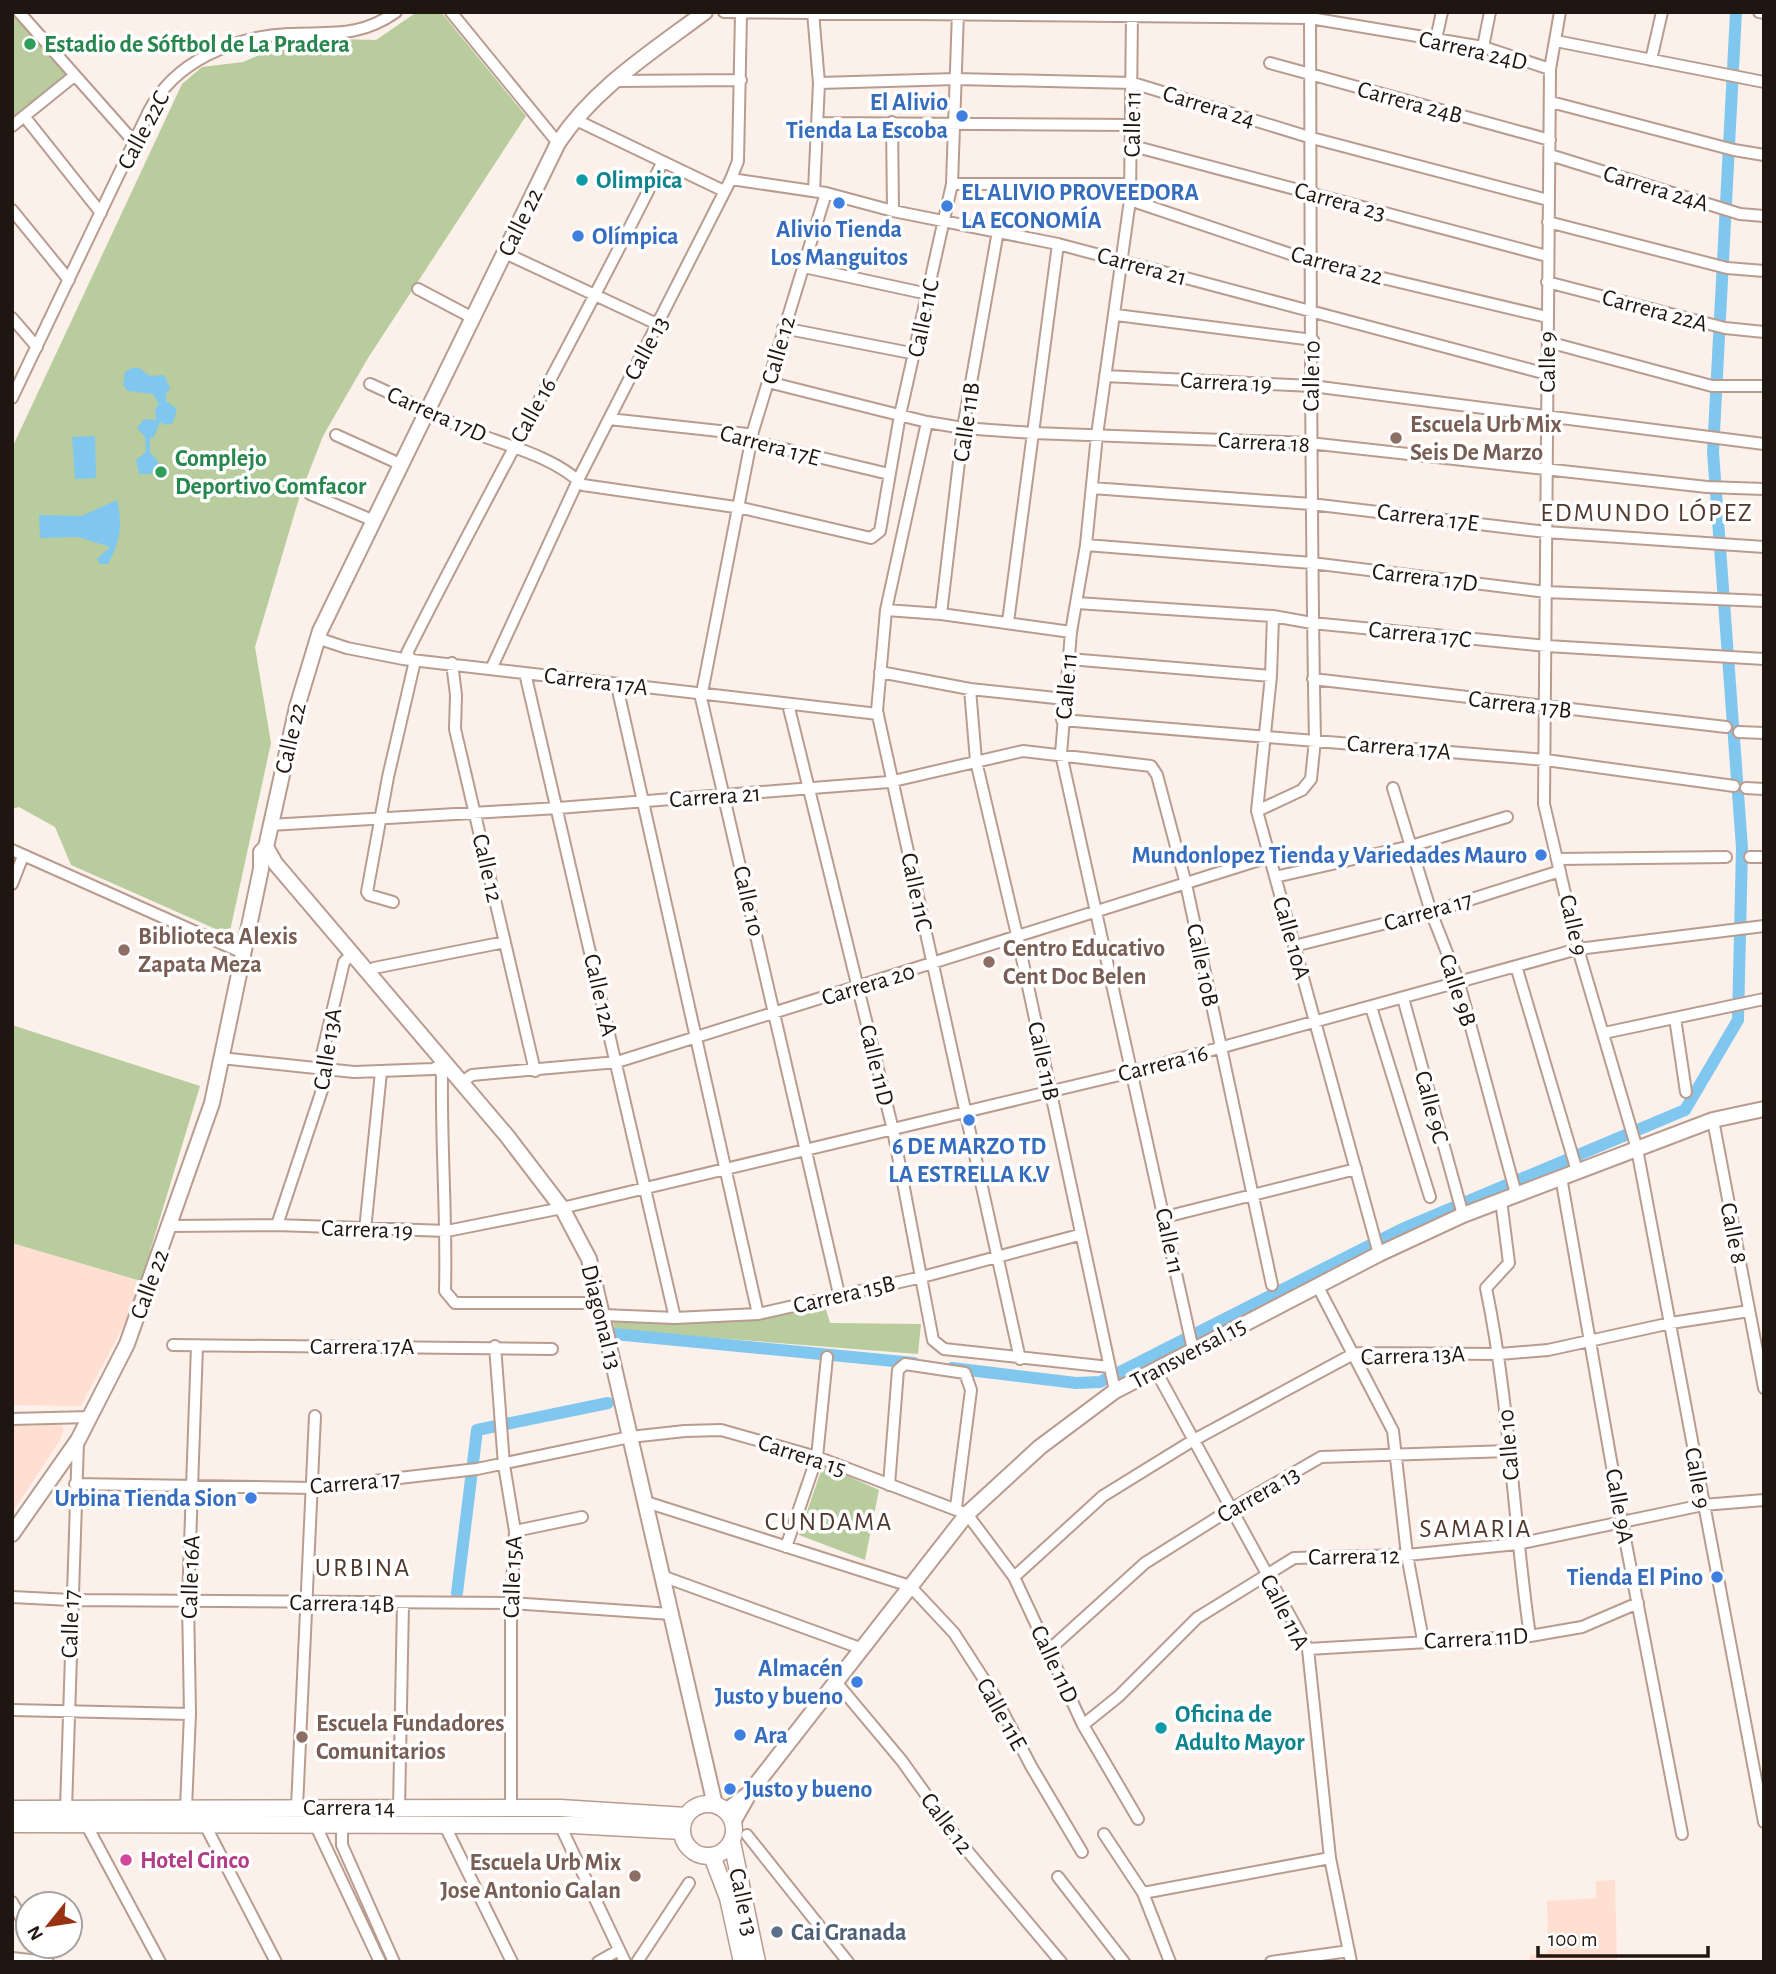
<svg xmlns="http://www.w3.org/2000/svg" width="1776" height="1974" font-family="'Alegreya Sans',sans-serif">
	<style>
		.built { fill: #fedfd1 }
		.green { fill: #b8cc9d }
		.water { fill: #80c7ef }
		.lines { fill: none; stroke-linecap: round; stroke-linejoin: round }
		.canal { stroke: #80c7ef; stroke-width: 12 }
		.minor-casing { stroke: #b89c8f; stroke-width: 14 }
		.tertiary-casing { stroke: #b89c8f; stroke-width: 18 }
		.secondary-casing { stroke: #b89c8f; stroke-width: 19 }
		.minor { stroke: #fff; stroke-width: 10 }
		.tertiary { stroke: #fff; stroke-width: 14 }
		.secondary { stroke: #fff; stroke-width: 16 }
		.leisure-dot { fill: #2e9e5b; stroke: #fff; stroke-width: 2.5 }
		.shop-dot { fill: #3f7fe0; stroke: #fff; stroke-width: 2.5 }
		.culture-dot { fill: #0f9aa8; stroke: #fff; stroke-width: 2.5 }
		.education-dot { fill: #8d6e63; stroke: #fff; stroke-width: 2.5 }
		.hotel-dot { fill: #d1479c; stroke: #fff; stroke-width: 2.5 }
		.service-dot { fill: #5c6f8a; stroke: #fff; stroke-width: 2.5 }
		.labels { text-anchor: middle; stroke-width: 7; stroke-linejoin: round; paint-order: stroke }
		.leisure-label { font-size: 24px; font-weight: bold; fill: #27864d; stroke: #fff; text-anchor: start }
		.street-label { font-size: 24px; fill: #201611; stroke: #fff }
		.shop-label { font-size: 24px; font-weight: bold; fill: #366cbe; stroke: #fff; text-anchor: end }
		.culture-label { font-size: 24px; font-weight: bold; fill: #0d838f; stroke: #fff; text-anchor: start }
		.education-label { font-size: 24px; font-weight: bold; fill: #785e54; stroke: #fff; text-anchor: start }
		.hotel-label { font-size: 24px; font-weight: bold; fill: #b23c85; stroke: #fff; text-anchor: start }
		.service-label { font-size: 24px; font-weight: bold; fill: #4e5e75; stroke: #fff; text-anchor: start }
		.neighbourhood-label { font-size: 26px; letter-spacing: 2px; fill: #51392e; stroke: #fff }
	</style>
	<rect width="100%" height="100%" fill="#fcf0ea"/>
	<!-- built -->
	<path class="built" d="M 12,1243 L 141,1281 L 130,1314 L 81,1406 L 12,1405 Z
		M 61,1425 L 64,1430 L 60,1440 L 12,1513 L 12,1426 Z
		M 1615,1880 L 1617,1962 L 1530,1962 L 1530,1955 L 1548,1953 L 1547,1901 L 1596,1898 L 1596,1881 Z"/>
	<!-- green -->
	<path class="green" d="M 12,12 L 19,12 L 74,76 L 12,124 Z
		M 417,12 L 441,12 L 526,116 L 368,358 L 323,436 L 300,495 L 255,647 L 271,743 L 230,931 L 227,934 L 71,865 L 55,827 L 19,807 L 12,809 L 12,448 L 182,84 L 202,67 L 243,62 L 300,38 L 376,40 Z
		M 12,1025 L 200,1086 L 141,1281 L 12,1243 Z
		M 825,1306 L 830,1323 L 921,1324 L 918,1354 L 615,1330 L 613,1322 C 686,1324 754,1319 825,1306 Z
		M 823,1465 L 879,1490 L 865,1560 L 799,1535 Z"/>
	<!-- water -->
	<path class="water" d="M 132,368 L 139,368 L 150,376 L 164,375 L 170,388 L 166,394 L 166,401 L 177,409 L 173,423 L 165,425 L 160,422 L 154,437 L 150,438 L 150,453 L 158,461 L 158,468 L 150,474 L 139,474 L 136,460 L 146,452 L 145,437 L 137,428 L 144,419 L 156,420 L 155,408 L 159,404 L 153,394 L 128,391 L 123,385 L 125,372 Z
		M 95,436 L 96,478 L 75,479 L 72,437 Z
		M 117,500 C 123,525 120,542 108,564 L 100,564 L 97,559 L 110,547 L 78,537 L 40,538 L 39,515 L 81,516 Z"/>
	<g class="lines">
		<!-- canal -->
		<path class="canal" d="M 614,1334 L 914,1363
			M 952,1368 L 1076,1383 L 1100,1382 L 1402,1229 L 1685,1110 L 1738,1020 L 1742,848 L 1713,452 L 1736,12
			M 457,1593 L 477,1430 L 608,1403"/>
		<!-- minor casing -->
		<g class="minor-casing">
			<path id="minor" d="M 19,12 L 134,142
				M 451,12 L 558,143
				M 724,12 L 1310,18 L 1483,47 L 1550,69
				M 813,12 L 819,83 L 814,191
				M 1132,12 L 1130,200 L 1097,435 L 1086,545 L 1071,632 L 1061,754 L 1193,1350
				M 1560,12 L 1550,69 L 1544,804 L 1578,949 L 1637,1149 L 1764,1822
				M 1759,12 L 1764,13
				M 1436,39 L 1442,12
				M 1556,41 L 1764,82
				M 1483,47 L 1490,12
				M 1651,60 L 1662,12
				M 1270,63 L 1550,140
				M 617,81 L 741,80
				M 819,83 L 956,79 L 1133,83 L 1312,138 L 1548,200
				M 1551,102 L 1734,150 L 1764,155
				M 24,116 L 101,213
				M 574,119 L 724,191
				M 892,122 L 893,211
				M 818,123 L 1132,125
				M 12,126 L 74,76
				M 1133,146 L 1547,256
				M 1550,155 L 1740,214 L 1764,216
				M 731,179 L 826,193 L 893,211 L 1058,244 L 1547,374
				M 952,184 L 1130,184
				M 826,193 L 753,431 L 701,698 L 839,1294
				M 1130,200 L 1311,261 L 1547,317
				M 12,210 L 69,280
				M 1548,222 L 1727,268 L 1764,271
				M 505,253 L 657,324
				M 804,267 L 928,294
				M 1547,282 L 1725,328 L 1764,332
				M 418,289 L 471,317
				M 1116,315 L 1313,340
				M 12,318 L 37,347
				M 783,328 L 916,354
				M 1548,342 L 1712,386 L 1764,386
				M 1105,376 L 1312,386 L 1764,444
				M 768,382 L 927,422 L 963,428 L 1033,433 L 1309,443 L 1707,487 L 1764,489
				M 370,384 C 404,399 438,417 472,432 C 508,446 555,457 583,485 L 742,508 L 871,538 L 880,531 L 900,415 L 952,184 L 958,12
				M 12,398 L 149,111 C 175,61 233,37 288,34 C 331,32 359,38 396,12
				M 609,419 L 747,434 L 755,442 L 889,474
				M 927,422 L 886,610 L 877,711 L 1020,1359
				M 336,435 L 400,464
				M 1092,488 L 1311,504 L 1546,532 L 1764,547
				M 310,494 L 372,520
				M 1086,545 L 1312,563 L 1546,592 L 1764,601
				M 1077,603 L 1273,616 L 1312,623 L 1547,646 L 1764,659
				M 886,610 L 941,614 L 1071,632
				M 941,614 L 963,428 L 998,231
				M 1273,616 L 1271,676 L 1257,811 L 1379,1254
				M 1008,622 L 1058,244
				M 317,638 L 347,648 L 403,659 L 878,714
				M 1069,659 L 1271,676
				M 452,663 L 456,695 L 455,729 L 535,1071
				M 492,667 L 580,476 L 731,179 L 738,161 L 741,14
				M 880,672 L 970,689 L 1065,699
				M 525,673 L 675,1318
				M 1313,679 L 1726,727
				M 617,686 L 758,1314
				M 970,689 L 976,761 L 1017,935 L 1115,1391
				M 788,704 L 893,1130 L 933,1340 L 944,1349 L 1109,1367
				M 1062,720 L 1546,760 L 1734,786
				M 1739,732 L 1764,733
				M 1393,788 L 1431,912 L 1459,983 L 1516,1194
				M 1746,788 L 1764,789
				M 1257,811 L 1302,790 L 1311,779 L 1315,740 C 1310,498 1311,255 1310,12
				M 270,825 L 558,808 L 889,782 L 1023,751 L 1151,766 L 1157,775 L 1186,884 L 1272,1285
				M 12,850 L 243,953
				M 1750,857 L 1764,857
				M 1557,859 L 1726,857
				M 1275,877 L 1411,846 L 1507,817
				M 12,884 L 23,856
				M 393,902 L 369,895 L 367,892 L 388,777 L 414,665 L 407,653 C 490,488 581,328 662,163
				M 1294,946 L 1431,912 L 1560,871
				M 1516,966 L 1577,1171
				M 368,973 L 374,968 L 505,942
				M 1403,998 L 1463,1215
				M 1371,1007 L 1430,1197
				M 1675,1018 L 1686,1092
				M 1604,1033 L 1764,999
				M 221,1058 L 354,1072 L 433,1069 L 443,1064
				M 439,1068 L 442,1075 C 441,1147 447,1219 445,1291 L 455,1303 L 600,1303
				M 462,1082 L 472,1075 L 617,1062 L 1269,857
				M 1713,1120 L 1764,1388
				M 1561,1177 L 1622,1523 L 1682,1834
				M 1501,1200 L 1509,1263 L 1486,1288 C 1510,1403 1513,1520 1530,1636
				M 1165,1217 L 1356,1169
				M 277,1225 L 327,1075 L 320,1063 L 344,962 L 352,954
				M 170,1226 L 277,1225 L 447,1231 L 562,1208 L 1132,1072 L 1578,949 L 1764,926
				M 365,1230 L 381,1072
				M 1317,1285 L 1393,1431 L 1407,1555 L 1423,1640
				M 603,1315 L 675,1318 L 758,1314 L 922,1277 L 1079,1235
				M 173,1345 L 552,1349
				M 495,1346 L 504,1465 L 515,1531 L 511,1603 L 511,1808
				M 1156,1371 L 1308,1649 L 1330,1858 L 1351,1962
				M 12,1419 L 90,1417
				M 75,1484 L 313,1488 L 477,1469 L 630,1437 L 685,1431 L 721,1430 L 817,1457 L 967,1514 L 1014,1577 L 1083,1725 L 1138,1819
				M 889,1485 L 898,1370 L 905,1364 L 965,1373 L 971,1390 L 956,1507
				M 646,1502 L 910,1586 L 954,1633 L 994,1695 L 1031,1766 L 1082,1852
				M 515,1531 L 582,1517
				M 786,1547 L 817,1457 L 827,1357
				M 662,1576 L 860,1648
				M 1014,1577 L 1103,1496 L 1192,1441 L 1355,1353 L 1500,1354 L 1548,1350 L 1671,1323 L 1749,1311
				M 12,1597 L 71,1600 L 511,1603 L 671,1614
				M 1050,1649 L 1145,1563 L 1231,1509 L 1321,1457 L 1509,1451
				M 1308,1649 L 1530,1636 L 1582,1627 L 1638,1603
				M 836,1682 L 902,1761 L 959,1841 L 1061,1962
				M 12,1710 L 190,1714
				M 1083,1725 L 1119,1696 L 1197,1618 L 1294,1558 L 1407,1555 L 1517,1544 L 1703,1505 L 1764,1500
				M 297,1807 L 315,1416
				M 186,1808 L 190,1714 L 188,1601 L 197,1346
				M 399,1808 L 403,1604
				M 66,1809 L 78,1441
				M 204,1823 L 276,1962
				M 86,1824 L 160,1962
				M 315,1824 L 380,1962
				M 348,1824 L 342,1829 L 342,1845 L 394,1962
				M 444,1824 L 512,1962
				M 560,1825 L 625,1962
				M 1104,1834 L 1143,1893 L 1170,1962
				M 747,1835 L 848,1962
				M 1058,1877 L 1124,1962
				M 1143,1893 L 1330,1858
				M 12,1902 L 28,1930
				M 37,1946 L 46,1962
				M 12,1958 L 48,1962
				M 598,1962 L 619,1950
				M 637,1962 L 689,1883
				M 1271,1962 L 1349,1951"/>
		</g>
		<!-- tertiary casing -->
		<g class="tertiary-casing">
			<path id="tertiary" d="M 266,847 L 275,863 L 507,1136 L 562,1208 L 589,1259 L 715,1805
				M 12,1534 L 78,1440 L 127,1344 L 212,1103 L 261,869 L 261,852 L 266,847 L 297,707 L 320,631 L 558,143 C 594,88 653,51 705,12
				M 726,1811 L 747,1795
				M 733,1822 L 750,1792 L 967,1514 L 1040,1447 L 1115,1391 L 1379,1254 L 1463,1215 L 1713,1120 L 1764,1109"/>
		</g>
		<!-- secondary casing -->
		<g class="secondary-casing">
			<path id="secondary" d="M682 1830a26 26 0 1 1 52 0a26 26 0 1 1-52 0Z
				M 12,1809 L 560,1808 L 686,1816
				M 12,1824 L 572,1825 L 682,1831
				M 732,1842 L 757,1962
				M 712,1856 L 728,1898 L 742,1962"/>
		</g>
		<!-- minor -->
		<use href="#minor" class="minor"/>
		<!-- tertiary -->
		<use href="#tertiary" class="tertiary"/>
		<!-- secondary -->
		<use href="#secondary" class="secondary"/>
	</g>
	<!-- markers -->
	<g class="leisure-dot">
		<circle cx="30" cy="44" r="7"/>
		<circle cx="161" cy="472" r="7"/>
	</g>
	<g class="shop-dot">
		<circle cx="962" cy="116" r="7"/>
		<circle cx="839" cy="203" r="7"/>
		<circle cx="947" cy="206" r="7"/>
		<circle cx="578" cy="236" r="7"/>
		<circle cx="1541" cy="855" r="7"/>
		<circle cx="969" cy="1120" r="7"/>
		<circle cx="251" cy="1498" r="7"/>
		<circle cx="1717" cy="1577" r="7"/>
		<circle cx="857" cy="1682" r="7"/>
		<circle cx="740" cy="1735" r="7"/>
		<circle cx="730" cy="1789" r="7"/>
	</g>
	<g class="culture-dot">
		<circle cx="582" cy="180" r="7"/>
		<circle cx="1161" cy="1728" r="7"/>
	</g>
	<g class="education-dot">
		<circle cx="1396" cy="438" r="7"/>
		<circle cx="124" cy="950" r="7"/>
		<circle cx="989" cy="962" r="7"/>
		<circle cx="302" cy="1737" r="7"/>
		<circle cx="635" cy="1876" r="7"/>
	</g>
	<circle class="hotel-dot" cx="126" cy="1860" r="7"/>
	<circle class="service-dot" cx="777" cy="1932" r="7"/>
	<g class="labels">
		<!-- leisure labels -->
		<g class="leisure-label">
			<text x="44" y="52">Estadio de Sóftbol de La Pradera</text>
			<text x="175" y="466">Complejo<tspan x="175" dy="28">Deportivo Comfacor</tspan></text>
		</g>
		<!-- street labels -->
		<g class="street-label">
			<text transform="translate(1473 50) rotate(13)" y="8">Carrera 24D</text>
			<text transform="translate(1410 102) rotate(15)" y="8">Carrera 24B</text>
			<text transform="translate(1209 106) rotate(17)" y="8">Carrera 24</text>
			<text transform="translate(1132 124) rotate(-89)" y="8">Calle 11</text>
			<text transform="translate(143 130) rotate(-62)" y="8">Calle 22C</text>
			<text transform="translate(1656 188) rotate(17)" y="8">Carrera 24A</text>
			<text transform="translate(1340 201) rotate(15)" y="8">Carrera 23</text>
			<text transform="translate(520 222) rotate(-64)" y="8">Calle 22</text>
			<text transform="translate(1337 265) rotate(15)" y="8">Carrera 22</text>
			<text transform="translate(1142 266) rotate(15)" y="8">Carrera 21</text>
			<text transform="translate(1655 310) rotate(15)" y="8">Carrera 22A</text>
			<text transform="translate(923 318) rotate(-78)" y="8">Calle 11C</text>
			<text transform="translate(646 348) rotate(-62)" y="8">Calle 13</text>
			<text transform="translate(778 350) rotate(-74)" y="8">Calle 12</text>
			<text transform="translate(1547 362) rotate(-90)" y="8">Calle 9</text>
			<text transform="translate(1311 376) rotate(-89)" y="8">Calle 10</text>
			<text transform="translate(1226 382) rotate(3)" y="8">Carrera 19</text>
			<text transform="translate(533 410) rotate(-61)" y="8">Calle 16</text>
			<text transform="translate(437 414) rotate(24)" y="8">Carrera 17D</text>
			<text transform="translate(966 422) rotate(-82)" y="8">Calle 11B</text>
			<text transform="translate(1264 442) rotate(3)" y="8">Carrera 18</text>
			<text transform="translate(770 445) rotate(15)" y="8">Carrera 17E</text>
			<text transform="translate(1428 517) rotate(7)" y="8">Carrera 17E</text>
			<text transform="translate(1425 577) rotate(7)" y="8">Carrera 17D</text>
			<text transform="translate(1420 634) rotate(6)" y="8">Carrera 17C</text>
			<text transform="translate(596 681) rotate(7)" y="8">Carrera 17A</text>
			<text transform="translate(1066 686) rotate(-85)" y="8">Calle 11</text>
			<text transform="translate(1520 704) rotate(7)" y="8">Carrera 17B</text>
			<text transform="translate(290 738) rotate(-77)" y="8">Calle 22</text>
			<text transform="translate(1399 747) rotate(5)" y="8">Carrera 17A</text>
			<text transform="translate(715 796) rotate(-4)" y="8">Carrera 21</text>
			<text transform="translate(488 868) rotate(77)" y="8">Calle 12</text>
			<text transform="translate(917 892) rotate(78)" y="8">Calle 11C</text>
			<text transform="translate(749 901) rotate(77)" y="8">Calle 10</text>
			<text transform="translate(1428 911) rotate(-16)" y="8">Carrera 17</text>
			<text transform="translate(1574 925) rotate(77)" y="8">Calle 9</text>
			<text transform="translate(1292 938) rotate(74)" y="8">Calle 10A</text>
			<text transform="translate(1203 965) rotate(78)" y="8">Calle 10B</text>
			<text transform="translate(868 984) rotate(-17)" y="8">Carrera 20</text>
			<text transform="translate(1458 990) rotate(72)" y="8">Calle 9B</text>
			<text transform="translate(601 995) rotate(77)" y="8">Calle 12A</text>
			<text transform="translate(327 1049) rotate(-81)" y="8">Calle 13A</text>
			<text transform="translate(1044 1061) rotate(78)" y="8">Calle 11B</text>
			<text transform="translate(1163 1063) rotate(-14)" y="8">Carrera 16</text>
			<text transform="translate(877 1065) rotate(76)" y="8">Calle 11D</text>
			<text transform="translate(1432 1107) rotate(75)" y="8">Calle 9C</text>
			<text transform="translate(367 1229) rotate(2)" y="8">Carrera 19</text>
			<text transform="translate(1734 1233) rotate(79)" y="8">Calle 8</text>
			<text transform="translate(1170 1241) rotate(78)" y="8">Calle 11</text>
			<text transform="translate(149 1284) rotate(-70)" y="8">Calle 22</text>
			<text transform="translate(844 1294) rotate(-13)" y="8">Carrera 15B</text>
			<text transform="translate(602 1317) rotate(76)" y="8">Diagonal 13</text>
			<text x="362" y="1354">Carrera 17A</text>
			<text transform="translate(1188 1353) rotate(-28)" y="8">Transversal 15</text>
			<text transform="translate(1413 1355) rotate(-2)" y="8">Carrera 13A</text>
			<text transform="translate(1508 1445) rotate(-95)" y="8">Calle 10</text>
			<text transform="translate(802 1455) rotate(18)" y="8">Carrera 15</text>
			<text transform="translate(1698 1478) rotate(80)" y="8">Calle 9</text>
			<text transform="translate(355 1482) rotate(-5)" y="8">Carrera 17</text>
			<text transform="translate(1258 1494) rotate(-30)" y="8">Carrera 13</text>
			<text transform="translate(1620 1506) rotate(80)" y="8">Calle 9A</text>
			<text transform="translate(1354 1556) rotate(-1)" y="8">Carrera 12</text>
			<text transform="translate(190 1577) rotate(-88)" y="8">Calle 16A</text>
			<text transform="translate(512 1577) rotate(-88)" y="8">Calle 15A</text>
			<text transform="translate(342 1603) rotate(1)" y="8">Carrera 14B</text>
			<text transform="translate(1285 1612) rotate(63)" y="8">Calle 11A</text>
			<text transform="translate(70 1624) rotate(-88)" y="8">Calle 17</text>
			<text transform="translate(1476 1638) rotate(-3)" y="8">Carrera 11D</text>
			<text transform="translate(1055 1664) rotate(65)" y="8">Calle 11D</text>
			<text transform="translate(1002 1714) rotate(61)" y="8">Calle 11E</text>
			<text x="349" y="1815">Carrera 14</text>
			<text transform="translate(947 1823) rotate(53)" y="8">Calle 12</text>
			<text transform="translate(744 1902) rotate(78)" y="8">Calle 13</text>
		</g>
		<!-- shop labels -->
		<g class="shop-label">
			<text x="948" y="110">El Alivio<tspan x="948" dy="28">Tienda La Escoba</tspan></text>
			<text x="961" y="200" text-anchor="start">EL ALIVIO PROVEEDORA<tspan x="961" dy="28">LA ECONOMÍA</tspan></text>
			<text x="839" y="237" text-anchor="middle">Alivio Tienda<tspan x="839" dy="28">Los Manguitos</tspan></text>
			<text x="592" y="244" text-anchor="start">Olímpica</text>
			<text x="1527" y="863">Mundonlopez Tienda y Variedades Mauro</text>
			<text x="969" y="1154" text-anchor="middle">6 DE MARZO TD<tspan x="969" dy="28">LA ESTRELLA K.V</tspan></text>
			<text x="237" y="1506">Urbina Tienda Sion</text>
			<text x="1703" y="1585">Tienda El Pino</text>
			<text x="843" y="1676">Almacén<tspan x="843" dy="28">Justo y bueno</tspan></text>
			<text x="754" y="1743" text-anchor="start">Ara</text>
			<text x="744" y="1797" text-anchor="start">Justo y bueno</text>
		</g>
		<!-- culture labels -->
		<g class="culture-label">
			<text x="596" y="188">Olimpica</text>
			<text x="1175" y="1722">Oficina de<tspan x="1175" dy="28">Adulto Mayor</tspan></text>
		</g>
		<!-- education labels -->
		<g class="education-label">
			<text x="1410" y="432">Escuela Urb Mix<tspan x="1410" dy="28">Seis De Marzo</tspan></text>
			<text x="138" y="944">Biblioteca Alexis<tspan x="138" dy="28">Zapata Meza</tspan></text>
			<text x="1003" y="956">Centro Educativo<tspan x="1003" dy="28">Cent Doc Belen</tspan></text>
			<text x="316" y="1731">Escuela Fundadores<tspan x="316" dy="28">Comunitarios</tspan></text>
			<text x="621" y="1870" text-anchor="end">Escuela Urb Mix<tspan x="621" dy="28">Jose Antonio Galan</tspan></text>
		</g>
		<!-- hotel labels -->
		<g class="hotel-label">
			<text x="140" y="1868">Hotel Cinco</text>
		</g>
		<!-- service labels -->
		<g class="service-label">
			<text x="791" y="1940">Cai Granada</text>
		</g>
		<!-- neighbourhood labels -->
		<g class="neighbourhood-label">
			<text x="1647" y="521">EDMUNDO LÓPEZ</text>
			<text x="829" y="1530">CUNDAMA</text>
			<text x="1476" y="1537">SAMARIA</text>
			<text x="363" y="1576">URBINA</text>
		</g>
	</g>
	<!-- border -->
	<rect width="1776" height="1974" fill="none" stroke="#201611" stroke-width="28"/>
	<!-- north arrow -->
	<g transform="translate(49 1925) rotate(240)"><circle r="33" fill="#ffffff" stroke="#a6a2a0" stroke-width="2"/>
	<path d="M0-5L12 26L0 18L-12 26Z" fill="#993212"/>
	<text y="-10" font-size="19" font-weight="bold" text-anchor="middle" fill="#201611">N</text>
	</g>
	<!-- scale -->
	<path d="M1538 1946v10h170v-10" fill="none" stroke="#201611" stroke-width="3.5"/>
	<text x="1548" y="1946" font-size="21" fill="#201611" stroke="#ffffff" stroke-width="5" paint-order="stroke">100 m</text>
</svg>
